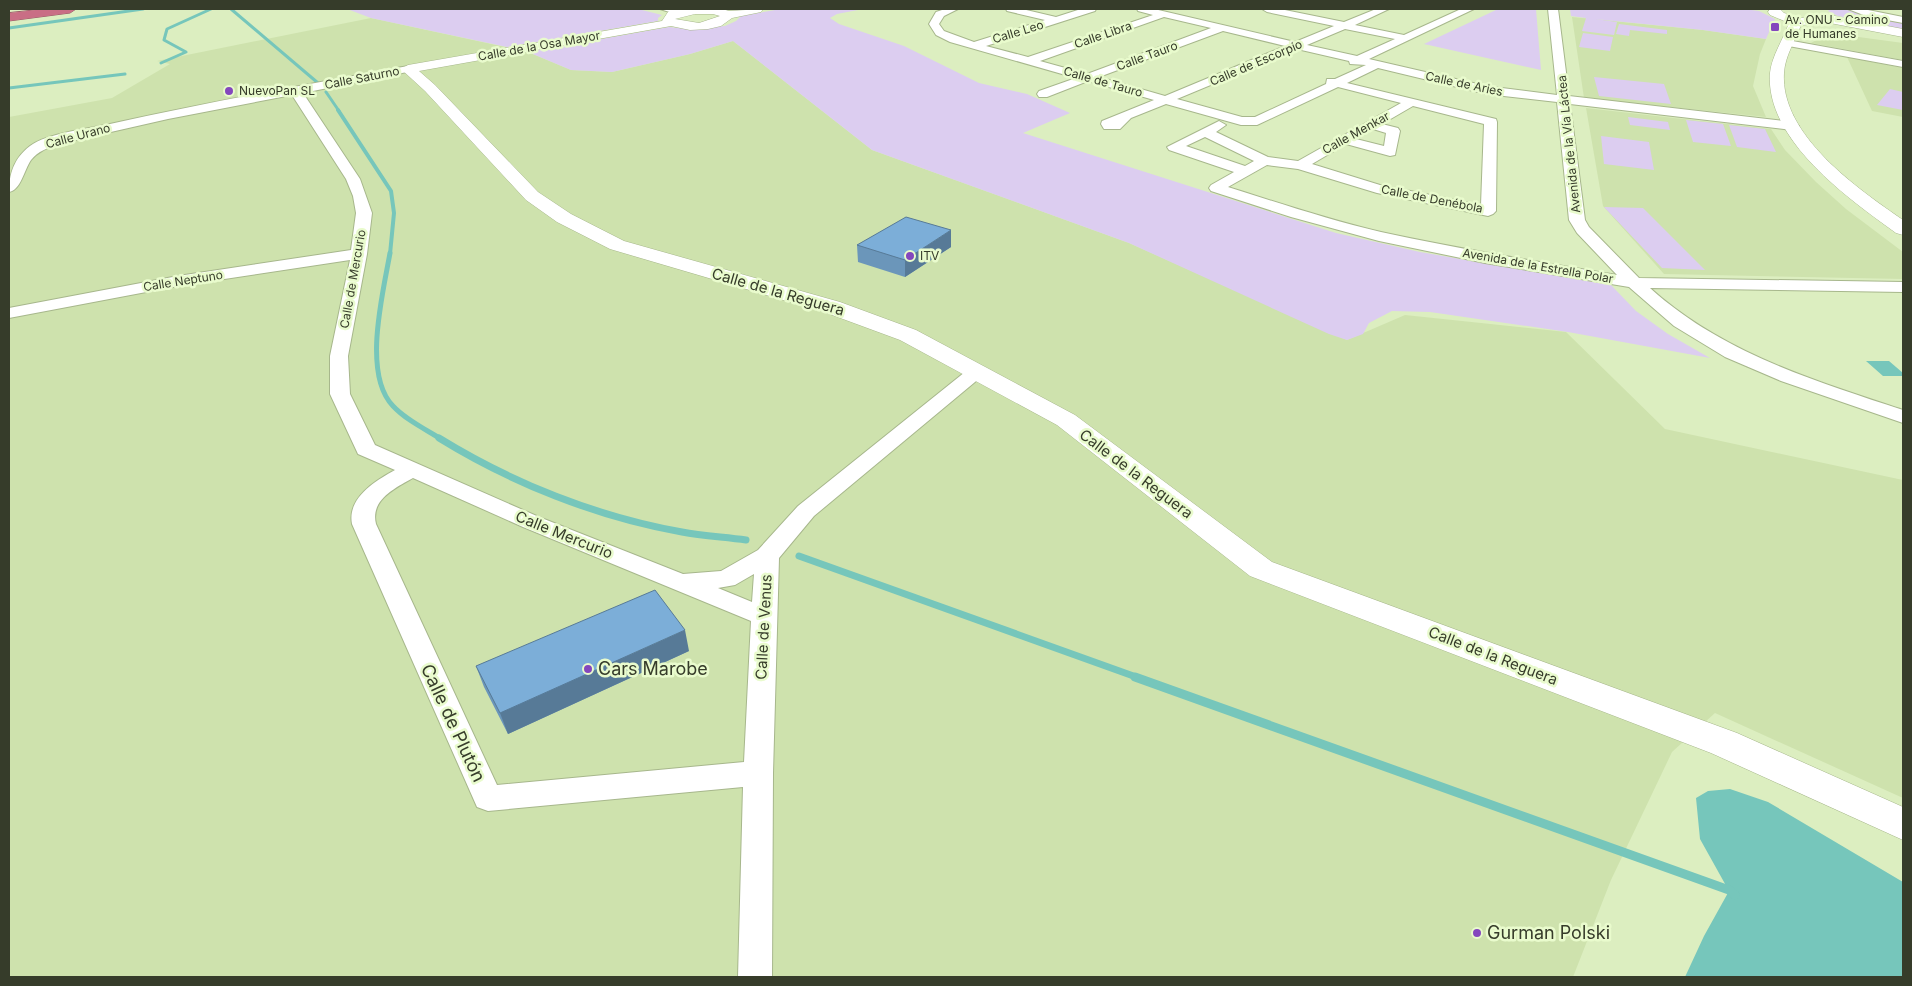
<svg xmlns="http://www.w3.org/2000/svg" width="1912" height="986" font-family="Inter,sans-serif">
	<style>
		.built { fill: #cee2ad }
		.green { fill: #dccdf0 }
		.water { fill: #76c6bb }
		.lines { fill: none; stroke-linecap: round; stroke-linejoin: round }
		.stream-far4 { stroke: #76c6bb; stroke-width: 3 }
		.stream-far3 { stroke: #76c6bb; stroke-width: 4 }
		.stream-far2 { stroke: #76c6bb; stroke-width: 5 }
		.stream-far1 { stroke: #76c6bb; stroke-width: 7 }
		.stream { stroke: #76c6bb; stroke-width: 9 }
		.minor-casing { stroke: #a7b78c; stroke-width: 2 }
		.tertiary-casing { stroke: #a7b78c; stroke-width: 1 }
		.motorway-casing { stroke: #965c65; stroke-width: 1 }
		.minor { fill: #fff; fill-rule: evenodd }
		.tertiary { fill: #fff; fill-rule: evenodd }
		.motorway { fill: #c96e85; fill-rule: evenodd }
		.wall { fill: #6b96ba }
		.shaded-wall { fill: #577a97 }
		.building { fill: #7caed8; stroke: #577a97 }
		.poi-dot { fill: #8447bd; stroke: #e9fbcd; stroke-width: 2 }
		.labels { text-anchor: middle; stroke-width: 5; stroke-linejoin: round; paint-order: stroke }
		.far-poi-label { font-size: 12px; fill: #363c2a; stroke: #e9fbcd; text-anchor: start }
		.far-street-label { font-size: 12px; fill: #363c2a; stroke: #e9fbcd }
		.street-label { font-size: 15px; fill: #363c2a; stroke: #e9fbcd }
		.near-poi-label { font-size: 18px; fill: #363c2a; stroke: #e9fbcd; text-anchor: start }
		.near-street-label { font-size: 18px; fill: #363c2a; stroke: #e9fbcd }
	</style>
	<rect width="100%" height="100%" fill="#dceec0"/>
	<!-- built -->
	<path class="built" d="M 1572,17 L 1703,30 L 1766,39 L 1760,54 L 1753,86 L 1766,117 L 1584,98 Z
		M 371,18 L 528,52 L 571,70 L 612,72 L 690,54 L 733,41 L 872,150 L 1129,243 L 1347,340 L 1405,315 L 1566,332 L 1665,429 L 1903,480 L 1903,798 L 1715,713 L 1672,752 L 1611,880 L 1573,977 L 9,977 L 9,117 L 112,98 L 170,64 L 157,61 Z
		M 1829,33 L 1903,43 L 1903,60 L 1811,43 Z
		M 1847,57 L 1903,68 L 1903,117 L 1872,111 Z
		M 1586,108 L 1771,129 L 1785,150 L 1816,182 L 1846,209 L 1903,252 L 1903,279 L 1664,274 L 1603,206 Z"/>
	<!-- green -->
	<path class="green" d="M 347,9 L 638,9 L 662,15 L 658,18 L 658,21 L 507,47 L 371,18 Z
		M 781,9 L 863,9 L 837,14 L 830,18 L 839,24 L 904,46 L 979,83 L 1027,94 L 1070,113 L 1023,133 L 1336,233 L 1420,252 L 1611,285 L 1636,311 L 1668,334 L 1710,358 L 1568,332 L 1430,312 L 1392,311 L 1369,323 L 1363,334 L 1347,340 L 1329,334 L 1129,243 L 872,150 L 733,41 L 690,54 L 612,72 L 571,70 L 528,52 L 669,27 L 688,29 L 725,26 L 736,21 L 741,16 Z
		M 1498,9 L 1536,9 L 1541,70 L 1424,44 Z
		M 1570,9 L 1744,9 L 1759,11 L 1775,19 L 1766,39 L 1703,30 L 1595,19 L 1617,22 L 1614,35 L 1582,31 L 1586,18 L 1571,16 Z
		M 1830,9 C 1855,9 1879,17 1903,22 L 1903,29 L 1842,18 L 1828,11 Z
		M 1619,24 L 1667,30 L 1667,34 L 1630,30 L 1629,36 L 1616,34 Z
		M 1583,33 L 1613,37 L 1610,51 L 1579,47 Z
		M 1594,77 L 1664,84 L 1671,104 L 1599,96 Z
		M 1890,89 L 1903,92 L 1903,110 L 1877,105 Z
		M 1628,117 L 1668,122 L 1670,130 L 1630,125 Z
		M 1686,120 L 1723,124 L 1731,146 L 1693,142 Z
		M 1729,125 L 1765,129 L 1776,152 L 1737,147 Z
		M 1601,136 L 1649,142 L 1654,170 L 1604,164 Z
		M 1604,207 L 1643,208 L 1705,270 L 1662,268 Z"/>
	<!-- water -->
	<path class="water" d="M 1866,361 L 1889,361 L 1903,373 L 1903,376 L 1883,376 Z
		M 1730,789 L 1768,802 L 1903,882 L 1903,977 L 1685,977 L 1704,936 L 1729,891 L 1700,839 L 1696,798 L 1708,791 Z"/>
	<g class="lines">
		<!-- stream-far4 -->
		<path class="stream-far4" d="M 231,9 L 318,83
			M 9,28 L 143,9
			M 161,63 L 186,52 L 164,40 L 167,29 L 211,9
			M 9,88 L 125,74
			M 326,92 L 339,111"/>
		<!-- stream-far3 -->
		<path class="stream-far3" d="M 338,110 L 391,191 L 394,213 L 390,254"/>
		<!-- stream-far2 -->
		<path class="stream-far2" d="M 390,253 C 383,293 362,374 393,406 C 406,420 425,429 441,439"/>
		<!-- stream-far1 -->
		<path class="stream-far1" d="M 439,438 C 512,483 597,517 682,532 C 703,536 725,537 746,540
			M 799,556 L 1139,678"/>
		<!-- stream -->
		<path class="stream" d="M 1135,677 L 1729,890 L 1735,895"/>
		<!-- minor casing -->
		<g class="minor-casing">
			<path id="minor" d="M 660,9 L 678,9 L 684,12 L 679,15 Z
				M 945,9 L 958,9 L 944,16 L 939,24 L 944,31 L 974,42 L 1045,20 L 1007,11 L 1006,9 L 1022,9 L 1056,17 L 1081,9 L 1096,9 L 1095,11 L 986,46 L 1028,57 L 1153,15 L 1138,11 L 1137,9 L 1154,9 L 1295,42 L 1334,26 L 1267,12 L 1262,9 L 1280,9 L 1344,22 L 1376,9 L 1389,9 L 1355,25 L 1404,35 L 1461,9 L 1474,9 L 1369,59 L 1486,86 L 1557,95 L 1548,9 L 1558,9 L 1569,96 L 1792,122 L 1799,126 L 1792,130 L 1570,104 L 1585,220 L 1589,227 L 1639,278 L 1903,282 L 1903,292 L 1650,288 C 1722,353 1813,380 1903,410 L 1903,423 L 1781,381 L 1725,357 L 1674,326 L 1629,287 L 1485,263 L 1379,241 L 1291,217 L 1211,191 L 1209,188 L 1211,185 L 1234,172 L 1169,150 L 1167,147 L 1219,121 L 1226,125 L 1216,132 L 1268,157 L 1298,161 L 1401,103 L 1338,87 L 1257,125 L 1241,125 L 1166,104 L 1131,118 L 1120,129 L 1104,129 L 1101,124 L 1102,121 L 1154,100 L 1088,81 L 1047,97 L 1039,97 L 1037,94 L 1039,91 L 1076,78 L 950,42 L 936,35 L 929,24 L 936,12 ZM 1164,17 L 1211,28 L 1087,74 L 1040,61 ZM 1345,29 L 1395,39 L 1357,56 L 1307,45 ZM 1223,31 L 1285,46 L 1165,96 L 1099,77 ZM 1297,49 L 1349,61 L 1350,64 L 1366,65 L 1335,79 L 1327,79 L 1326,84 L 1255,117 L 1242,117 L 1177,99 ZM 1378,68 L 1486,94 L 1557,102 L 1569,220 L 1577,233 L 1617,275 C 1538,262 1459,249 1381,232 C 1329,220 1279,203 1228,187 L 1267,165 L 1298,169 L 1377,193 L 1488,216 L 1493,214 L 1496,211 L 1497,122 L 1496,119 L 1347,83 ZM 1413,106 L 1484,124 L 1481,205 L 1380,185 L 1312,164 L 1346,144 L 1390,156 L 1395,155 L 1400,131 L 1398,128 L 1382,124 ZM 1373,129 L 1386,133 L 1384,146 L 1356,139 ZM 1205,137 L 1254,161 L 1245,166 L 1186,146 Z
				M 1848,9 L 1863,9 L 1903,17 L 1903,23 L 1866,16 Z
				M 1787,40 L 1903,61 L 1903,67 L 1783,45 L 1782,43 Z
				M 408,66 L 412,67 L 412,71 L 303,93 L 360,179 L 372,213 L 367,254 L 348,356 L 350,394 L 375,445 L 539,517 L 683,574 L 721,571 L 758,550 L 798,506 L 970,368 L 984,368 L 987,372 L 814,516 L 779,558 L 773,773 L 772,977 L 738,977 L 743,787 L 488,811 L 477,807 L 352,524 C 347,498 375,481 395,470 L 358,454 L 330,394 L 330,356 L 350,260 L 178,286 L 9,318 L 9,308 L 178,276 L 351,250 L 356,213 L 353,196 L 346,179 L 292,95 L 168,119 L 58,144 C 48,148 38,151 31,160 C 24,170 21,190 9,192 C 9,174 14,158 30,146 C 47,133 88,129 110,124 C 209,102 309,84 408,66 ZM 413,478 L 523,527 L 751,621 L 744,762 L 497,785 L 376,524 C 370,500 395,488 413,478 ZM 754,574 L 752,602 L 718,588 L 735,585 Z"/>
		</g>
		<!-- tertiary casing -->
		<g class="tertiary-casing">
			<path id="tertiary" d="M 684,9 L 722,9 L 729,11 L 763,9 L 761,12 L 732,18 L 721,26 L 708,29 L 690,30 L 671,26 L 419,71 L 435,85 L 538,192 L 571,214 L 624,241 L 840,302 L 916,330 L 1075,415 L 1272,562 L 1737,733 L 1903,807 L 1903,840 L 1711,753 L 1250,576 L 1057,425 L 900,340 L 824,312 L 610,249 L 557,222 L 526,200 L 425,91 L 401,69 L 408,65 L 662,21 L 668,12 ZM 695,14 L 713,14 L 720,16 L 699,23 L 675,19 Z
				M 1770,9 L 1780,9 L 1784,13 L 1801,18 L 1829,15 L 1903,29 L 1903,37 L 1830,23 L 1801,25 C 1795,41 1785,56 1784,73 C 1780,135 1858,189 1903,220 L 1903,235 L 1896,233 C 1849,199 1765,140 1770,73 C 1772,55 1783,40 1789,23 L 1770,15 L 1768,12 Z"/>
		</g>
		<!-- motorway casing -->
		<g class="motorway-casing">
			<path id="motorway" d="M 44,9 L 76,9 L 70,13 L 9,21 L 9,13 Z"/>
		</g>
		<!-- minor -->
		<use href="#minor" class="minor"/>
		<!-- tertiary -->
		<use href="#tertiary" class="tertiary"/>
		<!-- motorway -->
		<use href="#motorway" class="motorway"/>
	</g>
	<!-- wall -->
	<path class="wall" d="M 857,245 L 951,247 L 905,277 L 858,262 Z
		M 689,651 L 508,734 L 484,687 L 476,666 Z"/>
	<!-- shaded-wall -->
	<path class="shaded-wall" d="M 951,230 L 951,247 L 905,277 L 905,260 Z
		M 685,630 L 689,651 L 508,734 L 500,713 Z"/>
	<!-- building -->
	<path class="building" d="M 906,217 L 951,230 L 905,260 L 857,245 Z
		M 655,590 L 685,630 L 500,713 L 476,666 Z"/>
	<!-- markers -->
	<g class="poi-dot">
		<rect x="1770" y="22" width="10" height="10" rx="2.5"/>
		<circle cx="229" cy="91" r="5"/>
		<circle cx="910" cy="256" r="5"/>
		<circle cx="588" cy="669" r="5"/>
		<circle cx="1477" cy="933" r="5"/>
	</g>
	<g class="labels">
		<!-- far-poi labels -->
		<g class="far-poi-label">
			<text x="1785" y="24">Av. ONU - Camino<tspan x="1785" dy="14">de Humanes</tspan></text>
			<text x="239" y="95">NuevoPan SL</text>
			<text x="920" y="260">ITV</text>
		</g>
		<!-- far-street labels -->
		<g class="far-street-label">
			<text transform="translate(1018 32) rotate(-17)" y="4">Calle Leo</text>
			<text transform="translate(1103 35) rotate(-19)" y="4">Calle Libra</text>
			<text transform="translate(539 46) rotate(-10)" y="4">Calle de la Osa Mayor</text>
			<text transform="translate(1147 56) rotate(-20)" y="4">Calle Tauro</text>
			<text transform="translate(1256 63) rotate(-23)" y="4">Calle de Escorpio</text>
			<text transform="translate(362 78) rotate(-11)" y="4">Calle Saturno</text>
			<text transform="translate(1103 82) rotate(16)" y="4">Calle de Tauro</text>
			<text transform="translate(1464 84) rotate(12)" y="4">Calle de Aries</text>
			<text transform="translate(1356 133) rotate(-29)" y="4">Calle Menkar</text>
			<text transform="translate(78 136) rotate(-15)" y="4">Calle Urano</text>
			<text transform="translate(1569 144) rotate(-96)" y="4">Avenida de la Vía Láctea</text>
			<text transform="translate(1432 199) rotate(11)" y="4">Calle de Denébola</text>
			<text transform="translate(1538 266) rotate(10)" y="4">Avenida de la Estrella Polar</text>
			<text transform="translate(353 279) rotate(-80)" y="4">Calle de Mercurio</text>
			<text transform="translate(183 281) rotate(-9)" y="4">Calle Neptuno</text>
		</g>
		<!-- street labels -->
		<g class="street-label">
			<text transform="translate(778 292) rotate(16)" y="5">Calle de la Reguera</text>
			<text transform="translate(1136 474) rotate(37)" y="5">Calle de la Reguera</text>
			<text transform="translate(564 535) rotate(22)" y="5">Calle Mercurio</text>
			<text transform="translate(764 627) rotate(-87)" y="5">Calle de Venus</text>
			<text transform="translate(1493 656) rotate(21)" y="5">Calle de la Reguera</text>
		</g>
		<!-- near-poi labels -->
		<g class="near-poi-label">
			<text x="598" y="675">Cars Marobe</text>
			<text x="1487" y="939">Gurman Polski</text>
		</g>
		<!-- near-street labels -->
		<g class="near-street-label">
			<text transform="translate(453 723) rotate(65)" y="6">Calle de Plutón</text>
		</g>
	</g>
	<!-- border -->
	<rect width="1912" height="986" fill="none" stroke="#363c2a" stroke-width="20"/>
</svg>
